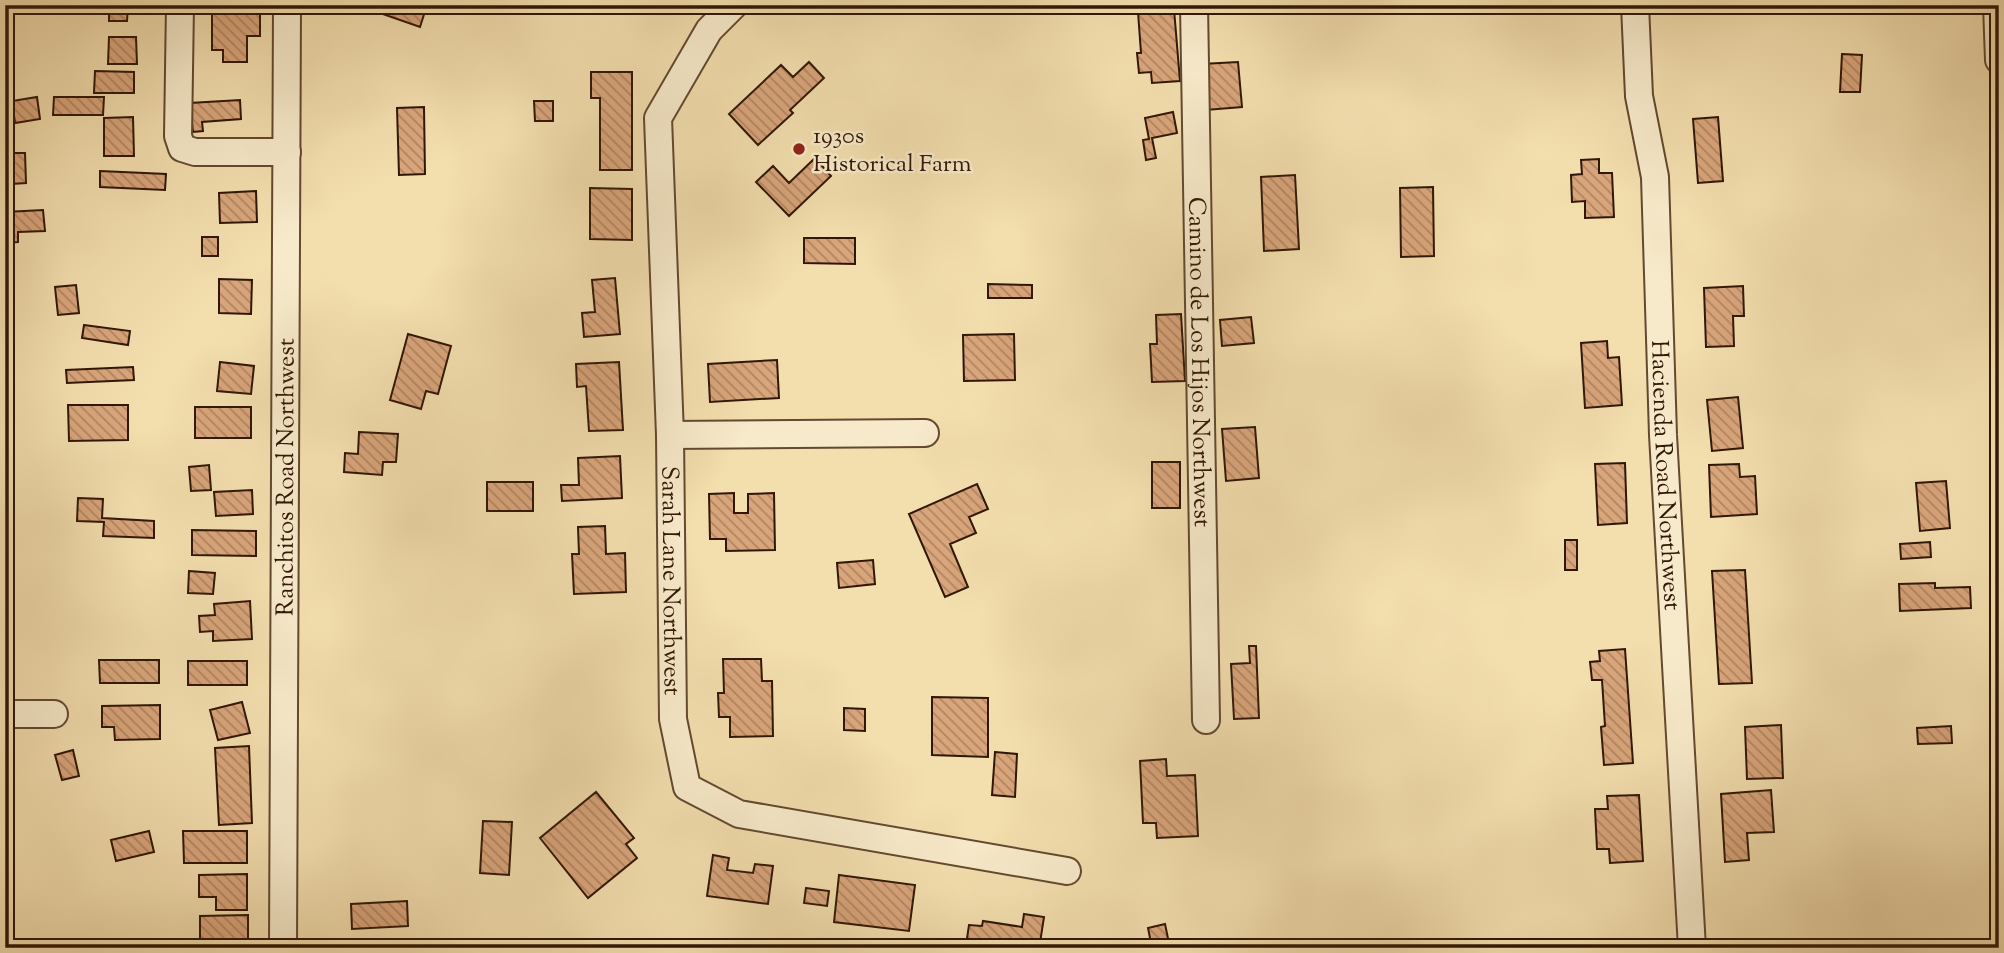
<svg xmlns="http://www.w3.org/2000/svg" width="2004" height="953" font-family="'Sorts Mill Goudy',serif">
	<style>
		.building { fill: url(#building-back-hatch); stroke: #311706; stroke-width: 2 }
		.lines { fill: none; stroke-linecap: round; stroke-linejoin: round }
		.minor-casing { stroke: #624930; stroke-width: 30 }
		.minor { stroke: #f7eaca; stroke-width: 26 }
		.poi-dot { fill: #8f2418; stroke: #f7eaca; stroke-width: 2.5 }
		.labels { text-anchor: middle; stroke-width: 5; stroke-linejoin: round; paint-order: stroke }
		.poi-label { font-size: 24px; fill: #311706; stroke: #f7eaca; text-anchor: start }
		.street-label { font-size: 24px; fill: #311706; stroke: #f7eaca }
	</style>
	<defs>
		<pattern id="building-back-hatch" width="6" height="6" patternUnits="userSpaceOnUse" patternTransform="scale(1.75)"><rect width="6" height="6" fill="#d9a57b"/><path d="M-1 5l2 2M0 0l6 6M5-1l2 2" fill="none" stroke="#b18563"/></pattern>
	</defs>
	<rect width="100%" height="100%" fill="#f3deae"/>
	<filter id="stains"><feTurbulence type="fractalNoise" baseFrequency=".00286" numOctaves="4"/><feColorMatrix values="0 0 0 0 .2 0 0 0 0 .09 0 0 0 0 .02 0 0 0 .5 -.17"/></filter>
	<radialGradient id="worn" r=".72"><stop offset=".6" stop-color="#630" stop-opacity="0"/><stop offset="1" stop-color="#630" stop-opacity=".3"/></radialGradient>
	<!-- building -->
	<path class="building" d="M 109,5 L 128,5 L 127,21 L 109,21 Z
		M 357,5 L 427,5 L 420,27 Z
		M 1910,5 L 1955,5 L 1955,6 L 1911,13 Z
		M 212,8 L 260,8 L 260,36 L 247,36 L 247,62 L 223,62 L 223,50 L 212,50 Z
		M 1174,9 L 1180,81 L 1152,83 L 1151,72 L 1139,73 L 1137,53 L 1141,53 L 1138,12 Z
		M 109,37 L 136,37 L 137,64 L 108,64 Z
		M 1842,54 L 1862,55 L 1860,92 L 1840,92 Z
		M 809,62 L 824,78 L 790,110 L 793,113 L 758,145 L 729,114 L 781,65 L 793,77 Z
		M 1238,62 L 1242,107 L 1206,110 L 1202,64 Z
		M 95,71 L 134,72 L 134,93 L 94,93 Z
		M 591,72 L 632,72 L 632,170 L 600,170 L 600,98 L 591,98 Z
		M 37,97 L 40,119 L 15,123 L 12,101 Z
		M 54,97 L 104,97 L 103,115 L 53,115 Z
		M 240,100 L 241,119 L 202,122 L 203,131 L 193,132 L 190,103 Z
		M 534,101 L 553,101 L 553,121 L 535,121 Z
		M 424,107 L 425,174 L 399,175 L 397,108 Z
		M 1173,112 L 1177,133 L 1152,138 L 1156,158 L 1146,160 L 1143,140 L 1149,139 L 1145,118 Z
		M 133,117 L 134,156 L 104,156 L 104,118 Z
		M 1718,117 L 1723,181 L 1698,183 L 1693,119 Z
		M 5,153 L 25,153 L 26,183 L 11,184 L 11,198 L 5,198 Z
		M 815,158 L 831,176 L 789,216 L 756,182 L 773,166 L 789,183 Z
		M 1599,159 L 1599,173 L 1612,173 L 1614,217 L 1585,218 L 1585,201 L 1572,202 L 1571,175 L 1582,174 L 1581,160 Z
		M 100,171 L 166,174 L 165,190 L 100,187 Z
		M 1295,175 L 1299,249 L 1264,251 L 1261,177 Z
		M 1433,187 L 1434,256 L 1401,257 L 1400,188 Z
		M 590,188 L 632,189 L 632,240 L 590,239 Z
		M 256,191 L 257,222 L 220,223 L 219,193 Z
		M 43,210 L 45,231 L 18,232 L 18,242 L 5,243 L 5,212 Z
		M 202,237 L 218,237 L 218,256 L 202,256 Z
		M 804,238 L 855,238 L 855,264 L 804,263 Z
		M 615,278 L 620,334 L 584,337 L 582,313 L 595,312 L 592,280 Z
		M 219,279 L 252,280 L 251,314 L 219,313 Z
		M 988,284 L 1032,285 L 1032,298 L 988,298 Z
		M 76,285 L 79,313 L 58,315 L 55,287 Z
		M 1743,286 L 1744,316 L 1733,316 L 1734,346 L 1706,347 L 1704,288 Z
		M 1181,314 L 1185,381 L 1152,382 L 1150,344 L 1157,344 L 1156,315 Z
		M 1251,317 L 1254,343 L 1222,346 L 1220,320 Z
		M 84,325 L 130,331 L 128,345 L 82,338 Z
		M 408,334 L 451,346 L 438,394 L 426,391 L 421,409 L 390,400 Z
		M 1014,334 L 1015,380 L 964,381 L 963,335 Z
		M 1607,341 L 1608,358 L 1619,357 L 1622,405 L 1585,408 L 1581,343 Z
		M 777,360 L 779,398 L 710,402 L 708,364 Z
		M 220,362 L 254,366 L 251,394 L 217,391 Z
		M 619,362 L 623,430 L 589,431 L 586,386 L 577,387 L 576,364 Z
		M 133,367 L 134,380 L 67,383 L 66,370 Z
		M 1738,397 L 1743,448 L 1712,451 L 1707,400 Z
		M 68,405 L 128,405 L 128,440 L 69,441 Z
		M 195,407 L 251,407 L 251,438 L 195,438 Z
		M 1255,427 L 1259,478 L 1226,481 L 1222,429 Z
		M 359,432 L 398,434 L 396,462 L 383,462 L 382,475 L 344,472 L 345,453 L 358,454 Z
		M 620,456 L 622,498 L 562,501 L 561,485 L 579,485 L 578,458 Z
		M 1152,462 L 1180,462 L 1180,508 L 1152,508 Z
		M 1625,463 L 1627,523 L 1598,525 L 1595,464 Z
		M 1739,464 L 1740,477 L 1755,476 L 1757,514 L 1711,517 L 1709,465 Z
		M 209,465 L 211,490 L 191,491 L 189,467 Z
		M 1946,481 L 1950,528 L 1920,531 L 1916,483 Z
		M 487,482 L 533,482 L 533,511 L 487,511 Z
		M 977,484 L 988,509 L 969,517 L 976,533 L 950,544 L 968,587 L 945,597 L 909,514 Z
		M 252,490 L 253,514 L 216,516 L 214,492 Z
		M 734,493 L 734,513 L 748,513 L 748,494 L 774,493 L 775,550 L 726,551 L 726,539 L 710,539 L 709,494 Z
		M 78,498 L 103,499 L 102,518 L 154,521 L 154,538 L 103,536 L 104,522 L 77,521 Z
		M 605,526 L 606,554 L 625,553 L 626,592 L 574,594 L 572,554 L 579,554 L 578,527 Z
		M 192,530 L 256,531 L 256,556 L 192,555 Z
		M 1565,540 L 1577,540 L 1577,570 L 1565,570 Z
		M 1930,542 L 1931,557 L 1901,559 L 1900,544 Z
		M 873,560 L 875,584 L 839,588 L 837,563 Z
		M 1745,570 L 1752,683 L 1719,684 L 1712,571 Z
		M 189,571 L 215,573 L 213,594 L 188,593 Z
		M 1935,583 L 1935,588 L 1970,587 L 1971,608 L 1900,611 L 1899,584 Z
		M 250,601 L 252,639 L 213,641 L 213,631 L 200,632 L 199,616 L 215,615 L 214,604 Z
		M 1249,646 L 1256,646 L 1259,718 L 1234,719 L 1231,664 L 1250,663 Z
		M 1625,649 L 1633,763 L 1604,765 L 1601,727 L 1605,726 L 1602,680 L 1592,680 L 1590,662 L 1600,661 L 1599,651 Z
		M 723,659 L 761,659 L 762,681 L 772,681 L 773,736 L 730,737 L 730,717 L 719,717 L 718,693 L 724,693 Z
		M 99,660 L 159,660 L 159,683 L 100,683 Z
		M 188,661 L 247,661 L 247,685 L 188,685 Z
		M 932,697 L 988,698 L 988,757 L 932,755 Z
		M 242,702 L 250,733 L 218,740 L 210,710 Z
		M 160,705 L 160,739 L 115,740 L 114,727 L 102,727 L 102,706 Z
		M 844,708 L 865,709 L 865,731 L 844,730 Z
		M 1781,725 L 1783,778 L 1747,779 L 1745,727 Z
		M 1951,726 L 1952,743 L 1918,744 L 1917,728 Z
		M 249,746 L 252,823 L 219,825 L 215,748 Z
		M 73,750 L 79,776 L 62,780 L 55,755 Z
		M 995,752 L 1017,754 L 1015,797 L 992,795 Z
		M 1166,759 L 1167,776 L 1195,775 L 1198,836 L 1157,838 L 1156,823 L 1143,823 L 1140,761 Z
		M 1771,790 L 1774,832 L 1747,833 L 1749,860 L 1725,862 L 1721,794 Z
		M 596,792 L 634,838 L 626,844 L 637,858 L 588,898 L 540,838 Z
		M 1639,795 L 1643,861 L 1610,863 L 1609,849 L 1597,849 L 1595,809 L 1608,809 L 1607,796 Z
		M 483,821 L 512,822 L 509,875 L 480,873 Z
		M 149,831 L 154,852 L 116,861 L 111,840 Z
		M 183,831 L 247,831 L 247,863 L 184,863 Z
		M 713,855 L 729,858 L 727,870 L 753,873 L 755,864 L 773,866 L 768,904 L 707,896 Z
		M 247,874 L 247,910 L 216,910 L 216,897 L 199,897 L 199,875 Z
		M 839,875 L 915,885 L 909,931 L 834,922 Z
		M 806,888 L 829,891 L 827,906 L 804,903 Z
		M 407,901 L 408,926 L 352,929 L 351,904 Z
		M 1024,914 L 1044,917 L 1040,943 L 1031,942 L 1030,948 L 979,948 L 966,945 L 969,925 L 982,926 L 983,921 L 1022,927 Z
		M 248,915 L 248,948 L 200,948 L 200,916 Z
		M 1165,924 L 1170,948 L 1152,948 L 1148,928 Z"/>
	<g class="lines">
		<!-- minor casing -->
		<g class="minor-casing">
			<g id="minor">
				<path d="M 180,5 L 178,136 L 182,148 L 195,152 L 287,152"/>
				<path id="s1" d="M 734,5 L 709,30 L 658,118 L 670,435 L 673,719 L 687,787 L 739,814 L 1067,871"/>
				<path id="s2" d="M 1194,5 L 1206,720"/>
				<path id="s3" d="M 1635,5 L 1639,96 L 1655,177 L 1663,435 L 1692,948"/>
				<path d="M 1997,5 L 1999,60"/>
				<path d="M 670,435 L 925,433"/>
				<path d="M 5,714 L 54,714"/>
				<path id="s4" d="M 283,948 L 287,5"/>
			</g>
		</g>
		<!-- minor -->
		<use href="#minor" class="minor"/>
	</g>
	<!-- markers -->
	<circle class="poi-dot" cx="799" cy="149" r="7"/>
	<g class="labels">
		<!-- poi labels -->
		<g class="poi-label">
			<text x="813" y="143">1930s<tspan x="813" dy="28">Historical Farm</tspan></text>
		</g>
		<!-- street labels -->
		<g class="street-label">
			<text dy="8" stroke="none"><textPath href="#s2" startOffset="357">Camino de Los Hijos Northwest</textPath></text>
			<text dy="8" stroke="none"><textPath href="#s3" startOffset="472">Hacienda Road Northwest</textPath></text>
			<text dy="8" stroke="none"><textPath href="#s4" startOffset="471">Ranchitos Road Northwest</textPath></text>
			<text dy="8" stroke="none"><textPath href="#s1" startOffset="600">Sarah Lane Northwest</textPath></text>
		</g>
	</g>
	<!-- margin -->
	<rect width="2004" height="953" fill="none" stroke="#f3deae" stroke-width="28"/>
	<rect x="7" y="7" width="1990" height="939" fill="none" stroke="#311706" stroke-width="3.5"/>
	<rect x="14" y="14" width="1976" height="925" fill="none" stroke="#311706" stroke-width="2"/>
	<rect width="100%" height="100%" filter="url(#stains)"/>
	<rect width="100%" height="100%" fill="url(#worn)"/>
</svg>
